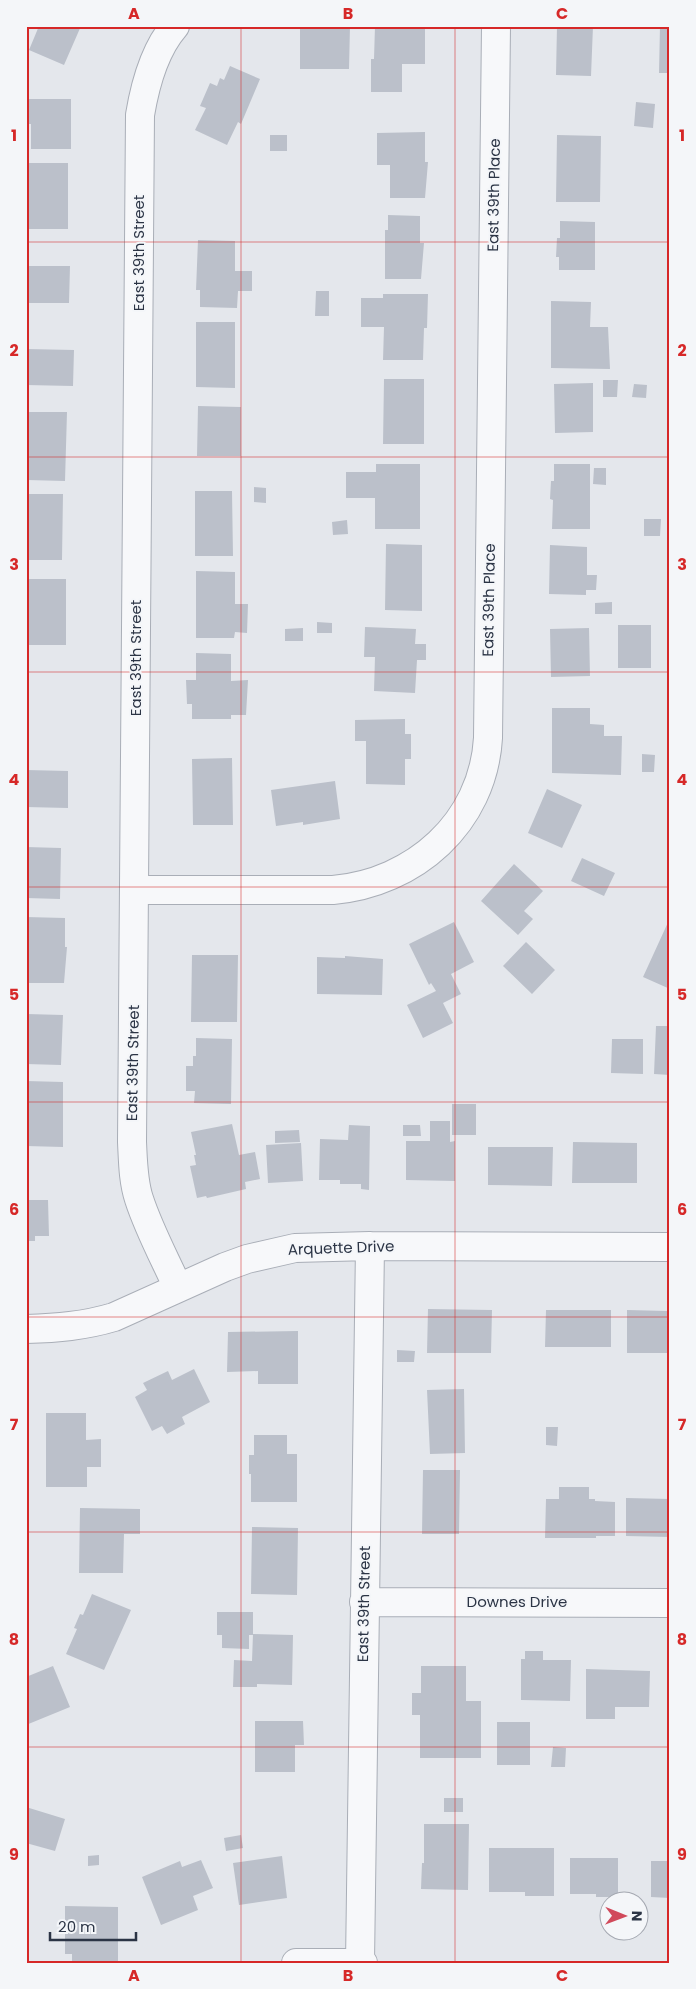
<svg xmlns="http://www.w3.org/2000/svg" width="696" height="1989" font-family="Poppins,sans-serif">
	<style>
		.building { fill: #bbc0ca }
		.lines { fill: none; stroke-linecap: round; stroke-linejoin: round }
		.minor-casing { stroke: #a9aeb7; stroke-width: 30 }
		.minor { stroke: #f7f8fa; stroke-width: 28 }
		.grid { fill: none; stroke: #d62828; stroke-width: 1; stroke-opacity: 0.55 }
		.labels { text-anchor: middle; stroke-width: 4; stroke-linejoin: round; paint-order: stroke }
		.street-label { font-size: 15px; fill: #2b3445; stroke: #f4f6f9 }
		.neatline { fill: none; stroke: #d62828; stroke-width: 2 }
		.grid-label { font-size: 16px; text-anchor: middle; font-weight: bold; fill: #d62828 }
	</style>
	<rect width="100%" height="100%" fill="#e4e7ec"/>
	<!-- building -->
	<path class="building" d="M 39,26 L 81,26 L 64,65 L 29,50 Z
		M 300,26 L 350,26 L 349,69 L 300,69 Z
		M 375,26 L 425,26 L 425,64 L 402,64 L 402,92 L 371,92 L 371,59 L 374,59 Z
		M 557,26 L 593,26 L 591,76 L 556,75 Z
		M 660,26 L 670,26 L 670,73 L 659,73 Z
		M 230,66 L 260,79 L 241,124 L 238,122 L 227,145 L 195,130 L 206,108 L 200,106 L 210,83 L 217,86 L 220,78 L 224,80 Z
		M 26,99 L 71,99 L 71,149 L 31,149 L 31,124 L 26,124 Z
		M 636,102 L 655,104 L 653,128 L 634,126 Z
		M 425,132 L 425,162 L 428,162 L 425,198 L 390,198 L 390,165 L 377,165 L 377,133 Z
		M 270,135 L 287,135 L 287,151 L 270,151 Z
		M 557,135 L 601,136 L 600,202 L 556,202 Z
		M 26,163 L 68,163 L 68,229 L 26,229 Z
		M 388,215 L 420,216 L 420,243 L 424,243 L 421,279 L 385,279 L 385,230 L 388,230 Z
		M 560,221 L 595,222 L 595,270 L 559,270 L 559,257 L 556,257 L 557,238 L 560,238 Z
		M 198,240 L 235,241 L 235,271 L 252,271 L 252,291 L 238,291 L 237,308 L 200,307 L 200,290 L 196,290 Z
		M 26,266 L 70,266 L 69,303 L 26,303 Z
		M 316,291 L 329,291 L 329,316 L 315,316 Z
		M 383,294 L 428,294 L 427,328 L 424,328 L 423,360 L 383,360 L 384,327 L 361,327 L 361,298 L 383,298 Z
		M 551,301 L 591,302 L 590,327 L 608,327 L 610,369 L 551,368 Z
		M 196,322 L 235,322 L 235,388 L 196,387 Z
		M 26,349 L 74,350 L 73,386 L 26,385 Z
		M 384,379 L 424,379 L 424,444 L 383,444 Z
		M 603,380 L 618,380 L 617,397 L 603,397 Z
		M 593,383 L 593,432 L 555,433 L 554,384 Z
		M 634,384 L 647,385 L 646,398 L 632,397 Z
		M 198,406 L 241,407 L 241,456 L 197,456 Z
		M 29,412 L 67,412 L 65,481 L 27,480 L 26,436 L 28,436 Z
		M 376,464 L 420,464 L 420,529 L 375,529 L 375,498 L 346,498 L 346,472 L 376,472 Z
		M 554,464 L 590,464 L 590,529 L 552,529 L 553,500 L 550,499 L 551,481 L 554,481 Z
		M 594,468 L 606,468 L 606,485 L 593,484 Z
		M 254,487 L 266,488 L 266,503 L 254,502 Z
		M 195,491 L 232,491 L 233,556 L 195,556 Z
		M 28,494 L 63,494 L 62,560 L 26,560 L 26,512 L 28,512 Z
		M 644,519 L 661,519 L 660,536 L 644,536 Z
		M 347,520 L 348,534 L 333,535 L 332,522 Z
		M 386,544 L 422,545 L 422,611 L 385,610 Z
		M 550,545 L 587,547 L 587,575 L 597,575 L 596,590 L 586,590 L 586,595 L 549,594 Z
		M 196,571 L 235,572 L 235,604 L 248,604 L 247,633 L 235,632 L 234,638 L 196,638 Z
		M 26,579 L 66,579 L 66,645 L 26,645 Z
		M 612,602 L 612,614 L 595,614 L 595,603 Z
		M 317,622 L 332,623 L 332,633 L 317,633 Z
		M 618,625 L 651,625 L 651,668 L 618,668 Z
		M 365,627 L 416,629 L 415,644 L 426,644 L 426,660 L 417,660 L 415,693 L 374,691 L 375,657 L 364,657 Z
		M 303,628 L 303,641 L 285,641 L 285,629 Z
		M 589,628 L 590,676 L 551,677 L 550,629 Z
		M 196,653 L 231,654 L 231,681 L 248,680 L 246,715 L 231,715 L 231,719 L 192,719 L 192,704 L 187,704 L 186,680 L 196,680 Z
		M 552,708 L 590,708 L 590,724 L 604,725 L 604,736 L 622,736 L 621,775 L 552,773 Z
		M 405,719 L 405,734 L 411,734 L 411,759 L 405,759 L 405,785 L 366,784 L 366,741 L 355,741 L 355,720 Z
		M 642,754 L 655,755 L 654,772 L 642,772 Z
		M 232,758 L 233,825 L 193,825 L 192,759 Z
		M 26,770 L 68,771 L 68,808 L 26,807 Z
		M 335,781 L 340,819 L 303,825 L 303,822 L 276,826 L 271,790 Z
		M 547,789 L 582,805 L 562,848 L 528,833 Z
		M 26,847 L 61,848 L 60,899 L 26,898 Z
		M 582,858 L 615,873 L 604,896 L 571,881 Z
		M 514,864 L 543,891 L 524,911 L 533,919 L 518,935 L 481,901 Z
		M 26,917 L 65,918 L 65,947 L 67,947 L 64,983 L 28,983 L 29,945 L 26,945 Z
		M 670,918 L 670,989 L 643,977 Z
		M 454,922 L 474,962 L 451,974 L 461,994 L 443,1003 L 453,1023 L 423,1038 L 407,1005 L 436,991 L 431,983 L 429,985 L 409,944 Z
		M 526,942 L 555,970 L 532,994 L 503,966 Z
		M 192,955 L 238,955 L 237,1022 L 191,1022 Z
		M 345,956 L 383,959 L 382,995 L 317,994 L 317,957 L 345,958 Z
		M 27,1014 L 63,1015 L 61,1065 L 26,1064 Z
		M 656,1026 L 670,1026 L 670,1075 L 654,1074 Z
		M 196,1038 L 232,1039 L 231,1104 L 194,1103 L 195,1091 L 186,1091 L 186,1066 L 193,1066 L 193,1056 L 196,1056 Z
		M 612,1039 L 643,1039 L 643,1074 L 611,1073 Z
		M 26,1081 L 63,1082 L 63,1147 L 26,1146 Z
		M 452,1104 L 476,1104 L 476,1135 L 452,1135 Z
		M 430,1121 L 450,1121 L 450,1142 L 455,1141 L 455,1181 L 406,1180 L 406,1141 L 430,1141 Z
		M 232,1124 L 239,1155 L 255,1152 L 260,1179 L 245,1182 L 246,1189 L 207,1198 L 206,1196 L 197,1198 L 190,1166 L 196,1165 L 194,1155 L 196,1155 L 191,1132 Z
		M 349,1125 L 370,1126 L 369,1190 L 361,1189 L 361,1184 L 340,1184 L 340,1180 L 319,1180 L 320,1139 L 348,1140 Z
		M 403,1125 L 420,1125 L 421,1136 L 403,1136 Z
		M 299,1130 L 300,1142 L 275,1143 L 275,1131 Z
		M 573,1142 L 637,1143 L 637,1183 L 572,1183 Z
		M 301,1143 L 303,1181 L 268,1183 L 266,1145 Z
		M 488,1147 L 553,1147 L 552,1186 L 488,1185 Z
		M 26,1200 L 48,1200 L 49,1236 L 35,1236 L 35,1241 L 26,1241 Z
		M 428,1309 L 492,1310 L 491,1353 L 427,1353 Z
		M 546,1310 L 611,1310 L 611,1347 L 545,1347 Z
		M 627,1310 L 667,1311 L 667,1313 L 670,1313 L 670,1353 L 627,1353 Z
		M 298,1331 L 298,1384 L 258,1384 L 258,1371 L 227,1372 L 228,1332 Z
		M 397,1350 L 415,1351 L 414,1362 L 397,1362 Z
		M 194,1369 L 210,1402 L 182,1417 L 185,1424 L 167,1434 L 162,1426 L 152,1431 L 135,1397 L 147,1390 L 143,1383 L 168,1371 L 172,1380 Z
		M 464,1389 L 465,1453 L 430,1454 L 427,1390 Z
		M 46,1413 L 86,1413 L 86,1440 L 101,1439 L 101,1467 L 87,1467 L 87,1487 L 46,1487 Z
		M 546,1427 L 558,1427 L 557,1446 L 546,1445 Z
		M 254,1435 L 287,1435 L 287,1454 L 297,1454 L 297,1502 L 251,1502 L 251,1474 L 249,1474 L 249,1455 L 254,1455 Z
		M 423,1470 L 460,1470 L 459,1534 L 422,1534 Z
		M 559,1487 L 589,1487 L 589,1499 L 595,1499 L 595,1501 L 615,1502 L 615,1536 L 596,1536 L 596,1538 L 545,1538 L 546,1499 L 559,1499 Z
		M 626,1498 L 670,1499 L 670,1537 L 626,1536 Z
		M 80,1508 L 140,1509 L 140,1534 L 124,1534 L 123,1573 L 79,1573 Z
		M 252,1527 L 298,1528 L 297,1595 L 251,1594 Z
		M 92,1594 L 131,1610 L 104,1670 L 66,1654 L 77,1629 L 74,1628 L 80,1614 L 83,1615 Z
		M 217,1612 L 253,1612 L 253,1635 L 249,1635 L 249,1649 L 222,1648 L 222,1635 L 217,1635 Z
		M 253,1634 L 293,1635 L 292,1685 L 257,1684 L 257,1687 L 233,1687 L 234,1660 L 252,1661 Z
		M 525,1651 L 543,1651 L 543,1660 L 571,1660 L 570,1701 L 521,1700 L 521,1659 L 525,1659 Z
		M 667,1665 L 670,1665 L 670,1703 L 667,1703 Z
		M 53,1666 L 70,1707 L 26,1725 L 26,1677 Z
		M 421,1666 L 466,1666 L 466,1701 L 481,1701 L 481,1758 L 420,1758 L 420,1715 L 412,1715 L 412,1693 L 421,1693 Z
		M 586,1669 L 650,1671 L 649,1707 L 615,1707 L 615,1719 L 586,1719 Z
		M 255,1721 L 303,1721 L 304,1745 L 295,1745 L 295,1772 L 255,1772 Z
		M 497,1722 L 530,1722 L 530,1765 L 497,1765 Z
		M 553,1747 L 566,1748 L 565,1767 L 551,1767 Z
		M 444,1798 L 463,1798 L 463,1812 L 444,1812 Z
		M 26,1807 L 65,1819 L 55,1851 L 26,1843 Z
		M 424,1824 L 469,1824 L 468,1890 L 421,1889 L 422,1863 L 424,1863 Z
		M 241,1835 L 243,1848 L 226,1851 L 224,1838 Z
		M 489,1848 L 554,1848 L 554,1896 L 525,1896 L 525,1892 L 489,1892 Z
		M 99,1855 L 99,1865 L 88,1866 L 88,1856 Z
		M 282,1856 L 287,1898 L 239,1905 L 233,1863 Z
		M 570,1858 L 618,1858 L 618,1897 L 596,1897 L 596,1894 L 570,1894 Z
		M 201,1860 L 213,1888 L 193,1896 L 198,1910 L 161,1925 L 142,1877 L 180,1861 L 182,1867 Z
		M 651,1861 L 670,1861 L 670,1898 L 651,1897 Z
		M 65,1906 L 118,1907 L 118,1963 L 72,1963 L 72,1954 L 65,1954 Z"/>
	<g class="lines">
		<!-- minor casing -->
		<g class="minor-casing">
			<path id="minor" d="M 175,26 C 154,50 145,85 140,115 L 132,1142 C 133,1161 133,1181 139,1199 C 149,1230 165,1259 178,1288
				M 135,890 L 333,890 C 414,883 483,823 488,738 L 496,26
				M 26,1329 C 57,1328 84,1326 114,1317 L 225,1267 L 247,1259 L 295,1248 L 370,1246 L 670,1247
				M 364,1602 L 670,1603
				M 296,1963 L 363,1963
				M 360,1963 L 370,1246"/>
		</g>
		<!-- minor -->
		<use href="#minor" class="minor"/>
	</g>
	<!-- grid -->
	<path class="grid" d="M 241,26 L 241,1963M 455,26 L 455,1963M 26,242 L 670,242M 26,457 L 670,457M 26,672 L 670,672M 26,887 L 670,887M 26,1102 L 670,1102M 26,1317 L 670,1317M 26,1532 L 670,1532M 26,1747 L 670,1747"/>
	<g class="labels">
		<!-- street labels -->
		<g class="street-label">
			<text transform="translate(494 195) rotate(-89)" y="5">East 39th Place</text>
			<text transform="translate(139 253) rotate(-90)" y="5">East 39th Street</text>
			<text transform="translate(489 600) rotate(-89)" y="5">East 39th Place</text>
			<text transform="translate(136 658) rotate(-90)" y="5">East 39th Street</text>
			<text transform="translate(133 1063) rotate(-89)" y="5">East 39th Street</text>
			<text transform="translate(341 1248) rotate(-2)" y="5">Arquette Drive</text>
			<text x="517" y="1607">Downes Drive</text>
			<text transform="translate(364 1604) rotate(-89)" y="5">East 39th Street</text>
		</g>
	</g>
	<!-- border -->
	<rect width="696" height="1989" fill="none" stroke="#f4f6f9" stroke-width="55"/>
	<!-- north arrow -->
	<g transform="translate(624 1916) rotate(91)"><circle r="24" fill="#f4f6f9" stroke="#a4a8b1"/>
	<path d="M0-4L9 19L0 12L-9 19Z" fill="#d1495b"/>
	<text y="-8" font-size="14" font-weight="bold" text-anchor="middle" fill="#2b3445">N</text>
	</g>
	<!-- scale -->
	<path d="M50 1932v8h86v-8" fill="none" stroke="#2b3445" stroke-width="2.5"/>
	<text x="58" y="1932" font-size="15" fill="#2b3445" stroke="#f4f6f9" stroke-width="4" paint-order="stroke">20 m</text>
	<rect x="28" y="28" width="640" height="1934" class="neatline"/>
	<g class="grid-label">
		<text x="134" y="19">A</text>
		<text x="348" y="19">B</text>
		<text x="562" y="19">C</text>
		<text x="14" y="141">1</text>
		<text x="682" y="141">1</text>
		<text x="14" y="356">2</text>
		<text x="682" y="356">2</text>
		<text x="14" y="570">3</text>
		<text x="682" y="570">3</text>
		<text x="14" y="785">4</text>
		<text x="682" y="785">4</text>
		<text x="14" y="1000">5</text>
		<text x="682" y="1000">5</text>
		<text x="14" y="1215">6</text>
		<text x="682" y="1215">6</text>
		<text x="14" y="1430">7</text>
		<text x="682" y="1430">7</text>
		<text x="14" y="1645">8</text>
		<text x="682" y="1645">8</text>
		<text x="14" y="1860">9</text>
		<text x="682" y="1860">9</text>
		<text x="134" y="1981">A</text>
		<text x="348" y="1981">B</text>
		<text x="562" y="1981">C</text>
	</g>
</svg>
